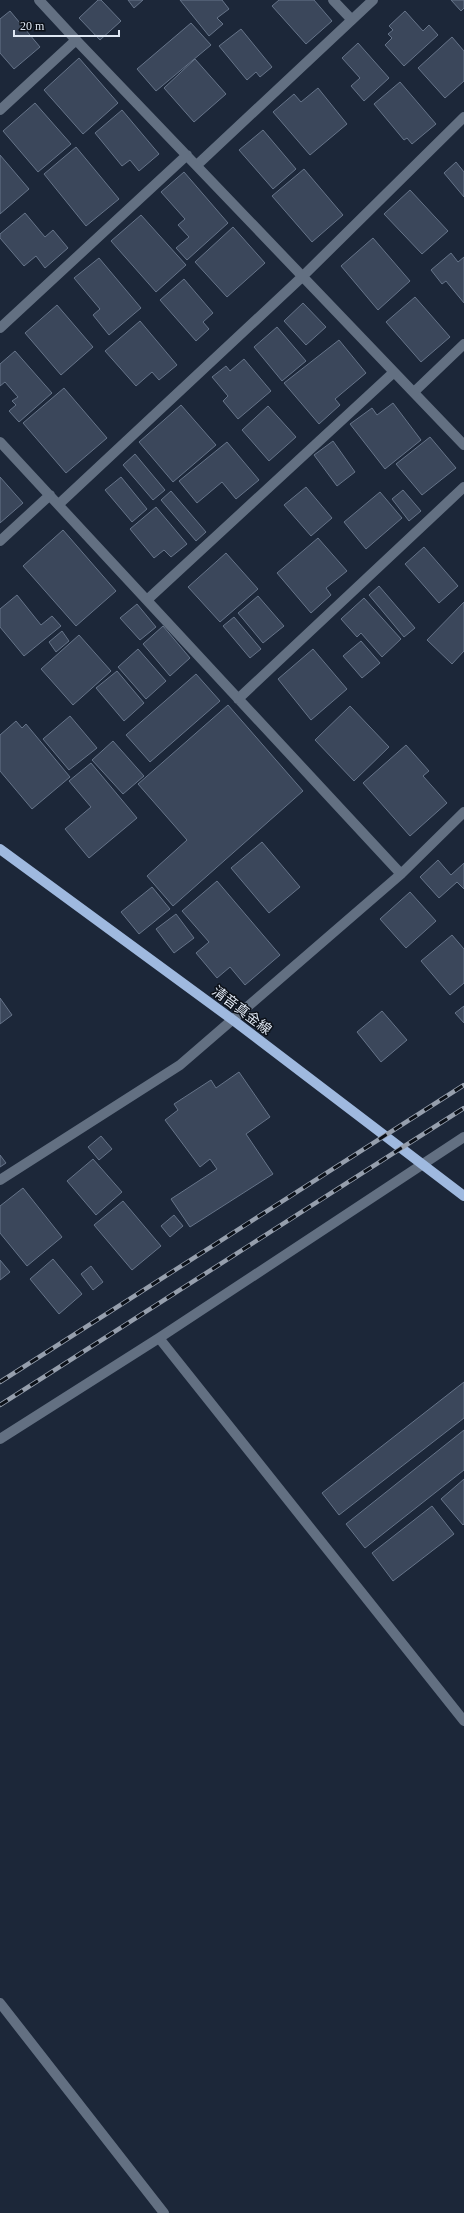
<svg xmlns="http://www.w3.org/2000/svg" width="464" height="2213" font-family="'Times New Roman','Noto Sans JP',serif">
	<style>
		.building { fill: #3b475b; stroke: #667489 }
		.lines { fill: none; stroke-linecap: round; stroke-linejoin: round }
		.minor { stroke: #637082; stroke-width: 10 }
		.major { stroke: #9fb9df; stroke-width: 10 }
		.rail-casing { stroke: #969fad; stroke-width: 4.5 }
		.rail { stroke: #0b1018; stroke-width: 3; stroke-dasharray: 9; stroke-linecap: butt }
		.labels { text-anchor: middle; stroke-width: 3; stroke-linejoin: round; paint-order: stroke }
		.street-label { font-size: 14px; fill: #dfe7f3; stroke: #0b1018 }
	</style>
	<rect width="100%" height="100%" fill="#1c2739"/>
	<!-- building -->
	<path class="building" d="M 98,0 L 101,0 L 121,21 L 100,40 L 79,18 Z
		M 128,0 L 143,0 L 134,8 Z
		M 180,0 L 222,0 L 229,9 L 217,18 L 223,24 L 209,36 Z
		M 279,0 L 314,0 L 332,21 L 306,44 L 272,6 Z
		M 451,0 L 464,0 L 464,8 L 461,11 Z
		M 10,11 L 40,47 L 14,69 L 0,53 L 0,19 Z
		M 405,11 L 423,31 L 429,25 L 438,35 L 404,66 L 385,45 L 392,38 L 388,34 L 393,30 L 389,26 Z
		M 191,23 L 211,45 L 156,91 L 137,69 Z
		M 241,29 L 272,67 L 260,77 L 256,72 L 247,80 L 219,46 Z
		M 452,37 L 464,51 L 464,81 L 445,98 L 418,68 Z
		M 358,43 L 389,78 L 364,101 L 351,86 L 360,78 L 342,58 Z
		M 79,58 L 118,103 L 83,134 L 44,90 Z
		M 195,59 L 226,94 L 194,122 L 164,88 Z
		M 400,82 L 436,124 L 412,144 L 407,138 L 404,140 L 374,104 Z
		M 318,88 L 347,124 L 310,155 L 273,112 L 294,94 L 301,102 Z
		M 35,103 L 71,144 L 38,172 L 3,131 Z
		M 122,110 L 159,154 L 139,171 L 130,160 L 122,166 L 95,133 Z
		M 263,130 L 296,169 L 273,189 L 239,150 Z
		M 76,147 L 119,199 L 86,226 L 44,174 Z
		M 0,155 L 29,189 L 0,214 Z
		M 456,162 L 464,172 L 464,197 L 444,173 Z
		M 304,169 L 343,215 L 312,242 L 272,196 Z
		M 184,172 L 228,223 L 187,260 L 176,248 L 189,237 L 178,225 L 185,219 L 161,192 Z
		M 410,190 L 448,231 L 422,254 L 384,214 Z
		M 25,213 L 45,237 L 53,230 L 68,248 L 45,268 L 36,256 L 24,266 L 0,238 L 0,234 Z
		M 141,215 L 186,265 L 156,292 L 111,241 Z
		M 233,227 L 265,263 L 227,297 L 195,262 Z
		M 373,238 L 410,281 L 378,310 L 341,266 Z
		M 451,253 L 458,262 L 464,257 L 464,303 L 446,281 L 442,284 L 431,270 Z
		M 99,258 L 141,308 L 109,335 L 93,315 L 100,309 L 74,278 Z
		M 184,279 L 213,313 L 203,322 L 209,329 L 196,341 L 160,300 Z
		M 415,297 L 450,337 L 421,362 L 386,322 Z
		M 303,303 L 326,327 L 306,345 L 284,321 Z
		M 57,305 L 93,347 L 61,375 L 25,333 Z
		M 140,321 L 177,365 L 159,380 L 152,372 L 136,386 L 105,351 Z
		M 277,327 L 306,361 L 282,381 L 254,347 Z
		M 339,340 L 366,373 L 335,399 L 340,405 L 319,424 L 284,383 Z
		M 15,351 L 52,393 L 19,422 L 9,411 L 16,405 L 12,401 L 18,397 L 5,382 L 0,386 L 0,364 Z
		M 244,359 L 271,391 L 238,419 L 223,401 L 228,396 L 212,377 L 226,366 L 230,371 Z
		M 64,388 L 107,438 L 66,473 L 23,423 Z
		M 393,403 L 421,440 L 385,469 L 350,424 L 372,408 L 377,415 Z
		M 181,405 L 216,445 L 173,482 L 139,442 Z
		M 268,406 L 296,437 L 269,461 L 242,430 Z
		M 430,437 L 456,468 L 422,495 L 396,464 Z
		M 333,441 L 355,472 L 337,486 L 314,455 Z
		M 227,442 L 259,480 L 236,499 L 222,482 L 197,503 L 179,481 Z
		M 135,454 L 165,490 L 153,500 L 123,465 Z
		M 0,477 L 23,503 L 0,523 Z
		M 121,477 L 147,509 L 132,522 L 105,490 Z
		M 306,487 L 332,518 L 311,536 L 284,505 Z
		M 403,490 L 421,511 L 409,521 L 392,499 Z
		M 171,491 L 206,532 L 196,541 L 161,500 Z
		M 380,492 L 402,518 L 366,549 L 344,522 Z
		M 156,507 L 187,544 L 171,557 L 164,550 L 154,558 L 130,529 Z
		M 63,530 L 116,591 L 76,626 L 23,566 Z
		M 318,538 L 347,571 L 326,588 L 331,595 L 311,613 L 277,573 Z
		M 424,547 L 458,586 L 439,603 L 405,564 Z
		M 226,553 L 258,589 L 220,622 L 188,587 Z
		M 379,586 L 415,628 L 404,637 L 369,595 Z
		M 17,595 L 41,625 L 52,616 L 61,626 L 24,656 L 0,627 L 0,609 Z
		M 258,596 L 284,626 L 263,643 L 238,613 Z
		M 364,598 L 401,639 L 382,657 L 361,633 L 357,637 L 341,619 Z
		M 464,602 L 464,651 L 452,664 L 427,640 Z
		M 137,604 L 156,627 L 140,640 L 120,618 Z
		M 234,617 L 261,649 L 250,658 L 223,626 Z
		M 163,626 L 190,658 L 170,676 L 143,644 Z
		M 62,631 L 69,641 L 56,652 L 49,642 Z
		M 79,635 L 111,671 L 73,705 L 41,669 Z
		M 361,641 L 380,663 L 362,678 L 343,656 Z
		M 138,649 L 166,681 L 146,699 L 118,667 Z
		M 313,649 L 347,689 L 311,720 L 278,679 Z
		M 117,671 L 144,703 L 124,721 L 96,688 Z
		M 196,674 L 220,701 L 150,762 L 126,735 Z
		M 228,705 L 303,791 L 173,906 L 147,876 L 187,840 L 138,784 Z
		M 350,706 L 389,747 L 354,781 L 315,740 Z
		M 70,716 L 97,748 L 69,770 L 43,739 Z
		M 16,721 L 22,728 L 26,724 L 70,777 L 32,809 L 0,771 L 0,735 Z
		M 113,741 L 144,776 L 123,794 L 92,760 Z
		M 406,745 L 429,771 L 423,776 L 447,803 L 410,836 L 363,783 Z
		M 91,763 L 137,818 L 89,858 L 65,829 L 91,807 L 69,781 Z
		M 262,842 L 300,887 L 269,913 L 231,868 Z
		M 438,860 L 451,875 L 464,863 L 464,889 L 457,882 L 439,898 L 420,877 Z
		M 217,881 L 280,955 L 245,985 L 230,967 L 217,978 L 196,953 L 209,942 L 182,911 Z
		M 152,887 L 170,909 L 139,934 L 121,912 Z
		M 410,892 L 436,921 L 406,948 L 380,919 Z
		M 176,914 L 194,938 L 174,953 L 156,929 Z
		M 452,935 L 464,949 L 464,983 L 450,995 L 421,961 Z
		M 0,998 L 12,1015 L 0,1024 Z
		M 464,1006 L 464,1023 L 455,1013 Z
		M 382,1011 L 407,1040 L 381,1062 L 357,1032 Z
		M 239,1072 L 270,1117 L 246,1134 L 273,1174 L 190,1227 L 171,1199 L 217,1169 L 210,1159 L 200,1167 L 165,1120 L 178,1110 L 174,1104 L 211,1080 L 216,1088 Z
		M 101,1136 L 112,1149 L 99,1160 L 88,1147 Z
		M 0,1155 L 6,1163 L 0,1167 Z
		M 93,1159 L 122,1192 L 96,1215 L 67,1181 Z
		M 23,1188 L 62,1237 L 27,1266 L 0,1233 L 0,1206 Z
		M 123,1201 L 161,1246 L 132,1270 L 94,1225 Z
		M 174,1215 L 183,1226 L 170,1237 L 161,1226 Z
		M 53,1259 L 82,1294 L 59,1314 L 30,1279 Z
		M 0,1260 L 10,1272 L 0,1280 Z
		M 91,1266 L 103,1282 L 93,1290 L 81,1274 Z
		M 464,1382 L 464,1418 L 339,1515 L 322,1493 Z
		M 464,1430 L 464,1470 L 365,1548 L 346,1524 Z
		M 464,1479 L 464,1524 L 463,1525 L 441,1499 Z
		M 432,1506 L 454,1534 L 393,1581 L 372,1553 Z"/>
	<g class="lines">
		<!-- minor -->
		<path class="minor" d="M 39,0 L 76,40
			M 333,0 L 352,20
			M 0,110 L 76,40 L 464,445
			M 197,165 L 373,0
			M 0,328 L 187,155
			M 414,392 L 464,344
			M 0,442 L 401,874
			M 59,504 L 303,276 L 464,117
			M 0,541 L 50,495
			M 147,600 L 394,372
			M 238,699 L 464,487
			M 0,1180 L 180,1065 L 401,874 L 464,812
			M 159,1338 L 464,1721
			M 0,1439 L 159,1338 L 464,1137
			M 0,2003 L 164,2213"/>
		<!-- major -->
		<path class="major" d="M 0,849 L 233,1020 L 464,1196"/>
		<!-- rail casing -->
		<g class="rail-casing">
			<path id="rail" d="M 0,1382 L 464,1085
				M 0,1405 L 464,1108"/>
		</g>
		<!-- rail -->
		<use href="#rail" class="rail"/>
	</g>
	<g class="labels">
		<!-- street labels -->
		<g class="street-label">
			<text transform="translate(242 1010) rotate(37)" y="5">清音真金線</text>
		</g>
	</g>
	<!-- scale -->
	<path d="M14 30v6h105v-6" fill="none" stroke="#dfe7f3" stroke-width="2"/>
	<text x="20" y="30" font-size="12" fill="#dfe7f3" stroke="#0b1018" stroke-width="3" paint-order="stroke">20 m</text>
</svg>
